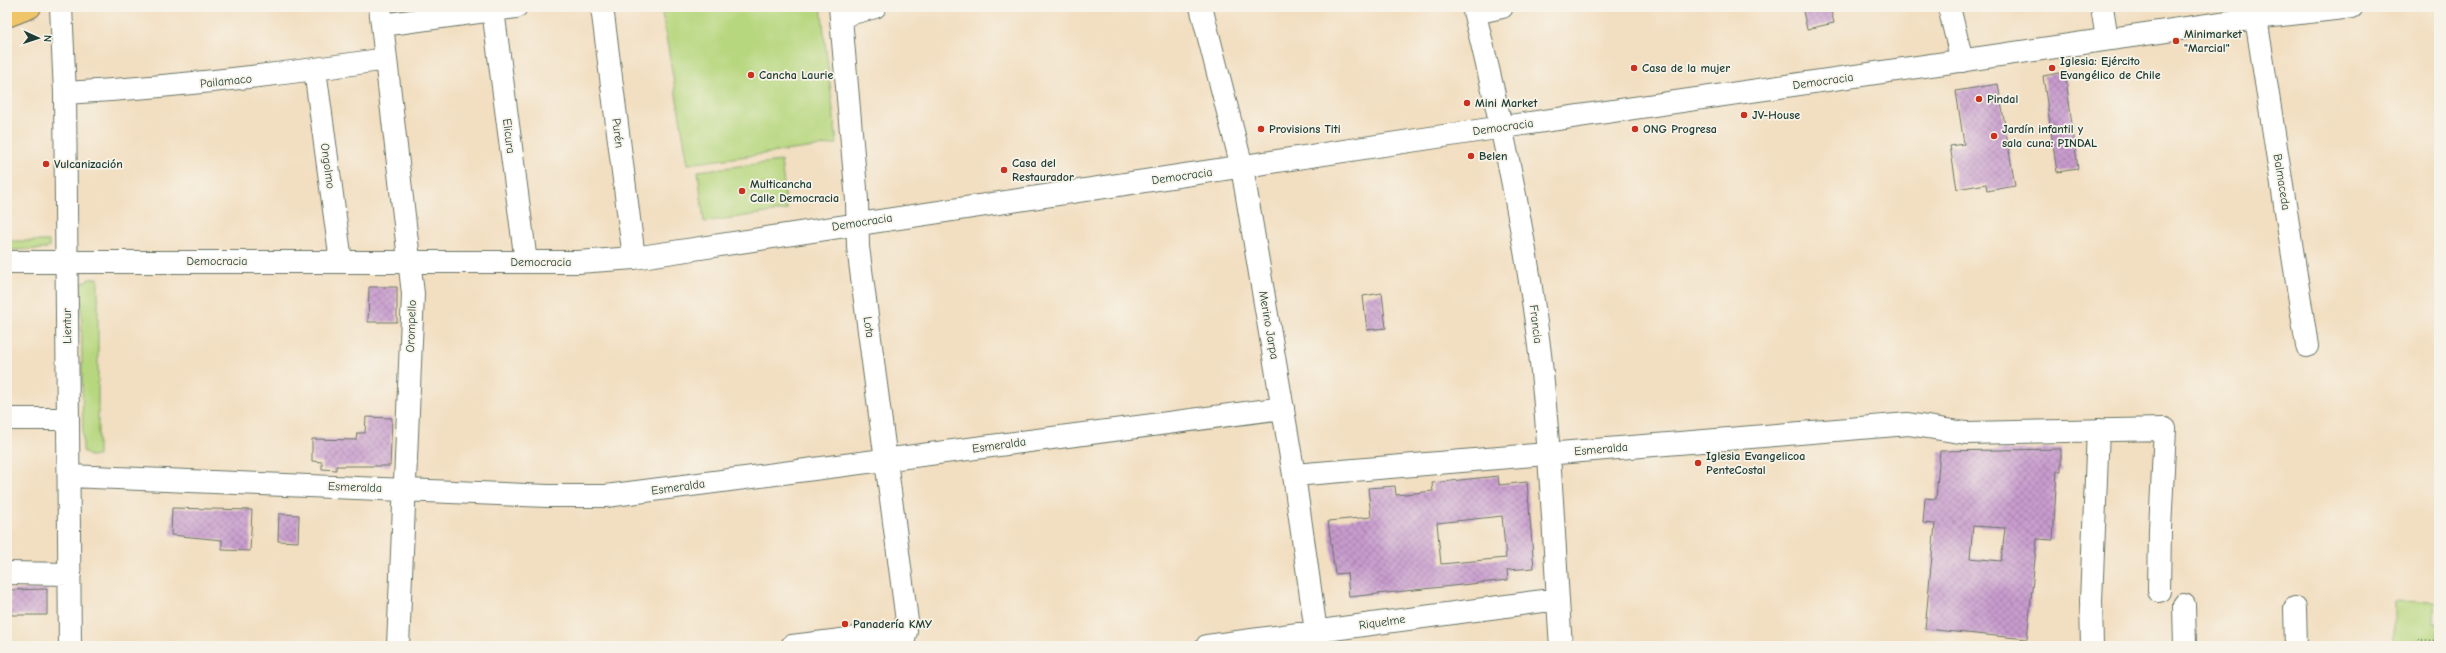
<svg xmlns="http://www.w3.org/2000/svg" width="2446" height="653" font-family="'Comic Neue',sans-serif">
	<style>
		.green { fill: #b7d77f; stroke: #6b8a5a }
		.building { fill: url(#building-cross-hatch); fill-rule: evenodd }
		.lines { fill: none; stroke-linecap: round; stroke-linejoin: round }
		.minor-casing { stroke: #697565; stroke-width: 24 }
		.major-casing { stroke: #697565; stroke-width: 24 }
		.path { stroke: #697565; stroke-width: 2.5; stroke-dasharray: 1 3; stroke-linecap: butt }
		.minor { stroke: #fff; stroke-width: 22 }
		.major { stroke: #f0c469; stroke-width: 22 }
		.poi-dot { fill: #c8321e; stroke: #f7f3e8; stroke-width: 1.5 }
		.labels { text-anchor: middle; stroke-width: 3.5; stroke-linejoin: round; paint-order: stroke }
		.poi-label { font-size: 12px; font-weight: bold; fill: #1f3d34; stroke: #f7f3e8; text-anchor: start }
		.street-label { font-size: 12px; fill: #1f3d34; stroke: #f7f3e8 }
	</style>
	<defs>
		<pattern id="building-cross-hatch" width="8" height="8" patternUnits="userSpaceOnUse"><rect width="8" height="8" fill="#c89bce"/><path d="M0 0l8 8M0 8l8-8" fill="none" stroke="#a280a8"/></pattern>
	</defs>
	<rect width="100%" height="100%" fill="#f7f3e8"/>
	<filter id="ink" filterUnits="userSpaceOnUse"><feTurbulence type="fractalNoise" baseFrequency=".025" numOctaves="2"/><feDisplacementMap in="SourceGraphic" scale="8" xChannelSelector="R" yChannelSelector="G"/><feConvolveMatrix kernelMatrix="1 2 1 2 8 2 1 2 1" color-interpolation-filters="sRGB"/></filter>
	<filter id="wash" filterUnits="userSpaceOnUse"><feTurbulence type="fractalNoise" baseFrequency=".012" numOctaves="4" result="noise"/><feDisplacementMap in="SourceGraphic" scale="16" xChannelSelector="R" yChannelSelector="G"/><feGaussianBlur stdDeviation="0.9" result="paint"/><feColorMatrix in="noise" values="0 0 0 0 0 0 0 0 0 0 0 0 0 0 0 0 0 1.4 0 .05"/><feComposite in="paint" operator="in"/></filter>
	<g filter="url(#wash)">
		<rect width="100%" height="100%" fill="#f2dec0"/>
		<!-- green -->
		<path class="green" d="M 661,7 L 821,7 L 837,144 L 688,164 Z
			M 781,161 L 787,210 L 704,222 L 698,171 Z
			M 7,241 L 49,241 L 49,247 L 46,249 L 7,250 Z
			M 98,278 L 98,456 L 89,456 L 83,451 L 81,284 L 89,279 Z
			M 2394,601 L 2434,602 L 2434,623 L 2439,623 L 2439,646 L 2394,646 Z"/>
		<g id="blocks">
			<!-- building -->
			<path class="building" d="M 1802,7 L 1830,7 L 1834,23 L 1807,29 Z
				M 2065,72 L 2078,169 L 2057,172 L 2043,76 Z
				M 1998,84 L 2015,186 L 1987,191 L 1986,184 L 1957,189 L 1950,146 L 1964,144 L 1956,91 Z
				M 369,287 L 397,287 L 397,322 L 368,322 Z
				M 1382,293 L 1386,328 L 1367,330 L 1363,296 Z
				M 366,417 L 392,418 L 390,466 L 336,466 L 336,470 L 322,469 L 322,462 L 312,461 L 312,439 L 356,440 L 357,433 L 365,433 Z
				M 2061,449 L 2061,471 L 2057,471 L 2053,540 L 2037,539 L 2027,639 L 1925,629 L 1935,524 L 1923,523 L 1925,498 L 1936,499 L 1940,451 ZM 1973,526 L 2005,528 L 2001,561 L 1970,558 Z
				M 1498,476 L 1499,485 L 1527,482 L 1534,568 L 1507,570 L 1508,580 L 1349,597 L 1347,573 L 1335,574 L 1328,521 L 1371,517 L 1368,488 L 1395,486 L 1396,495 L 1433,491 L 1432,483 ZM 1502,516 L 1506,558 L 1441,564 L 1437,523 Z
				M 172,508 L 252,510 L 250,551 L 222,550 L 222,540 L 171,535 Z
				M 279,514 L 299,515 L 298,542 L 278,541 Z
				M 47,589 L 47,615 L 11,615 L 10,590 Z"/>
		</g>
	</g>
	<g filter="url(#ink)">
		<use href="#blocks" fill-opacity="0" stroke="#697565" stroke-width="1"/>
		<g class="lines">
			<!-- minor casing -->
			<g class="minor-casing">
				<path id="minor" d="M 61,7 L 65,93 L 70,646
					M 380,7 L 413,294 L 398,646
					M 602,7 L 634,258
					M 840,7 L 857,200 L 858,247 L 907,621 L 903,646
					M 1201,7 L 1242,167 L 1294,475 L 1318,646
					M 1473,7 C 1502,122 1526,236 1540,354 C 1551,451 1554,549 1561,646
					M 1949,7 L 1962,61
					M 2102,7 L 2107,39
					M 493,10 L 526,262
					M 1475,13 L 1502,7
					M 841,16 L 875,7
					M 2256,18 L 2307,346
					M 382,25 L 516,7
					M 315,70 L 341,261
					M 65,93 C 173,87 279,75 386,59
					M 7,262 L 578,262 L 634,258 L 1503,127 L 2256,18 L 2352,7
					M 7,419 L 68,419
					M 1294,475 L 1908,424 L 1966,433 L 2165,429 L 2160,529 L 2159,591
					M 69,476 L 548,496 L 606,496 L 1283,408
					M 7,573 L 70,574
					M 2184,605 L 2185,646
					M 2295,608 L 2296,646
					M 792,646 L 906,632
					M 1207,646 L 1558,599
					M 2092,646 L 2091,601 L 2098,430"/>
			</g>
			<!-- major casing -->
			<g class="major-casing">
				<path id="major" d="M 7,16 L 30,7"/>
			</g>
			<!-- path -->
			<path class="path" d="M 2415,646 L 2416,640 L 2439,641"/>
			<!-- minor -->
			<use href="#minor" class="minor"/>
			<!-- major -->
			<use href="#major" class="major"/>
		</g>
	</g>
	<!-- markers -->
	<g class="poi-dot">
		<circle cx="2176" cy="41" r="4"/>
		<circle cx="1634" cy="68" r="4"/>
		<circle cx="2052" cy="68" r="4"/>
		<circle cx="751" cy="75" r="4"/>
		<circle cx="1979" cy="99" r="4"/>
		<circle cx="1467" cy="103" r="4"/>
		<circle cx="1744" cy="115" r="4"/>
		<circle cx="1261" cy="129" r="4"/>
		<circle cx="1635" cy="129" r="4"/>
		<circle cx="1994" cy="136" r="4"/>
		<circle cx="1471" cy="156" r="4"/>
		<circle cx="46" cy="164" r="4"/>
		<circle cx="1004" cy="170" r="4"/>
		<circle cx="742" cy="191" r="4"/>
		<circle cx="1698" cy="463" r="4"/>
		<circle cx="845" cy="624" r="4"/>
	</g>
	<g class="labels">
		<!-- poi labels -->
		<g class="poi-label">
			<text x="2184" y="38">Minimarket<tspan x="2184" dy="14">"Marcial"</tspan></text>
			<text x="2060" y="65">Iglesia: Ejército<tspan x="2060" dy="14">Evangélico de Chile</tspan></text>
			<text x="1642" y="72">Casa de la mujer</text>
			<text x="759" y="79">Cancha Laurie</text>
			<text x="1987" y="103">Pindal</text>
			<text x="1475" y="107">Mini Market</text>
			<text x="1752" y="119">JV-House</text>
			<text x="1269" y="133">Provisions Titi</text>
			<text x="1643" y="133">ONG Progresa</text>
			<text x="2002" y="133">Jardín infantil y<tspan x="2002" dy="14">sala cuna: PINDAL</tspan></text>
			<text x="1479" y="160">Belen</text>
			<text x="1012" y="167">Casa del<tspan x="1012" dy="14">Restaurador</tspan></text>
			<text x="54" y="168">Vulcanización</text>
			<text x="750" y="188">Multicancha<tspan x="750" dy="14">Calle Democracia</tspan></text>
			<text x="1706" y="460">Iglesia Evangelicoa<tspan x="1706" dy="14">PenteCostal</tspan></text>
			<text x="853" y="628">Panadería KMY</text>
		</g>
		<!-- street labels -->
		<g class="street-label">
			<text transform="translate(226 81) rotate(-6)" y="4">Pailamaco</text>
			<text transform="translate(1823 81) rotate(-8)" y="4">Democracia</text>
			<text transform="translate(1503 127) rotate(-8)" y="4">Democracia</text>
			<text transform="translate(618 133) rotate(83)" y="4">Purén</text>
			<text transform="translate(509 136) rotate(83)" y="4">Elicura</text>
			<text transform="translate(328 166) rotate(82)" y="4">Ongolmo</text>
			<text transform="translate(1182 176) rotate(-8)" y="4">Democracia</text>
			<text transform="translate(2282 182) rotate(81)" y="4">Balmaceda</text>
			<text transform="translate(862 222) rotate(-9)" y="4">Democracia</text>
			<text x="217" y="265">Democracia</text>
			<text x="541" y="266">Democracia</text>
			<text transform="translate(1536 324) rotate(83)" y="4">Francia</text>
			<text transform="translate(1269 325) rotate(80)" y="4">Merino Jarpa</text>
			<text transform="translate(67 326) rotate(-91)" y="4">Lientur</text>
			<text transform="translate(411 326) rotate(-88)" y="4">Orompello</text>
			<text transform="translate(869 327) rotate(82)" y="4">Lota</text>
			<text transform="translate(999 445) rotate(-8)" y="4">Esmeralda</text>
			<text transform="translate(1601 449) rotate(-5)" y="4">Esmeralda</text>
			<text transform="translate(355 487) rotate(2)" y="4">Esmeralda</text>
			<text transform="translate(678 487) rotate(-8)" y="4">Esmeralda</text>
			<text transform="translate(1382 622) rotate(-8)" y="4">Riquelme</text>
		</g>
	</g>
	<!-- margin -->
	<rect width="2446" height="653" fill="none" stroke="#f7f3e8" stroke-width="24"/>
	<!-- north arrow -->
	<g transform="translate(38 38) rotate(93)" stroke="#f7f3e8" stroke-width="3" paint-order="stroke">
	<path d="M0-3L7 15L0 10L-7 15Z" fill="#1f3d34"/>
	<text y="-6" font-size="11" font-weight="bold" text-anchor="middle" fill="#1f3d34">N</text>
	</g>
</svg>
